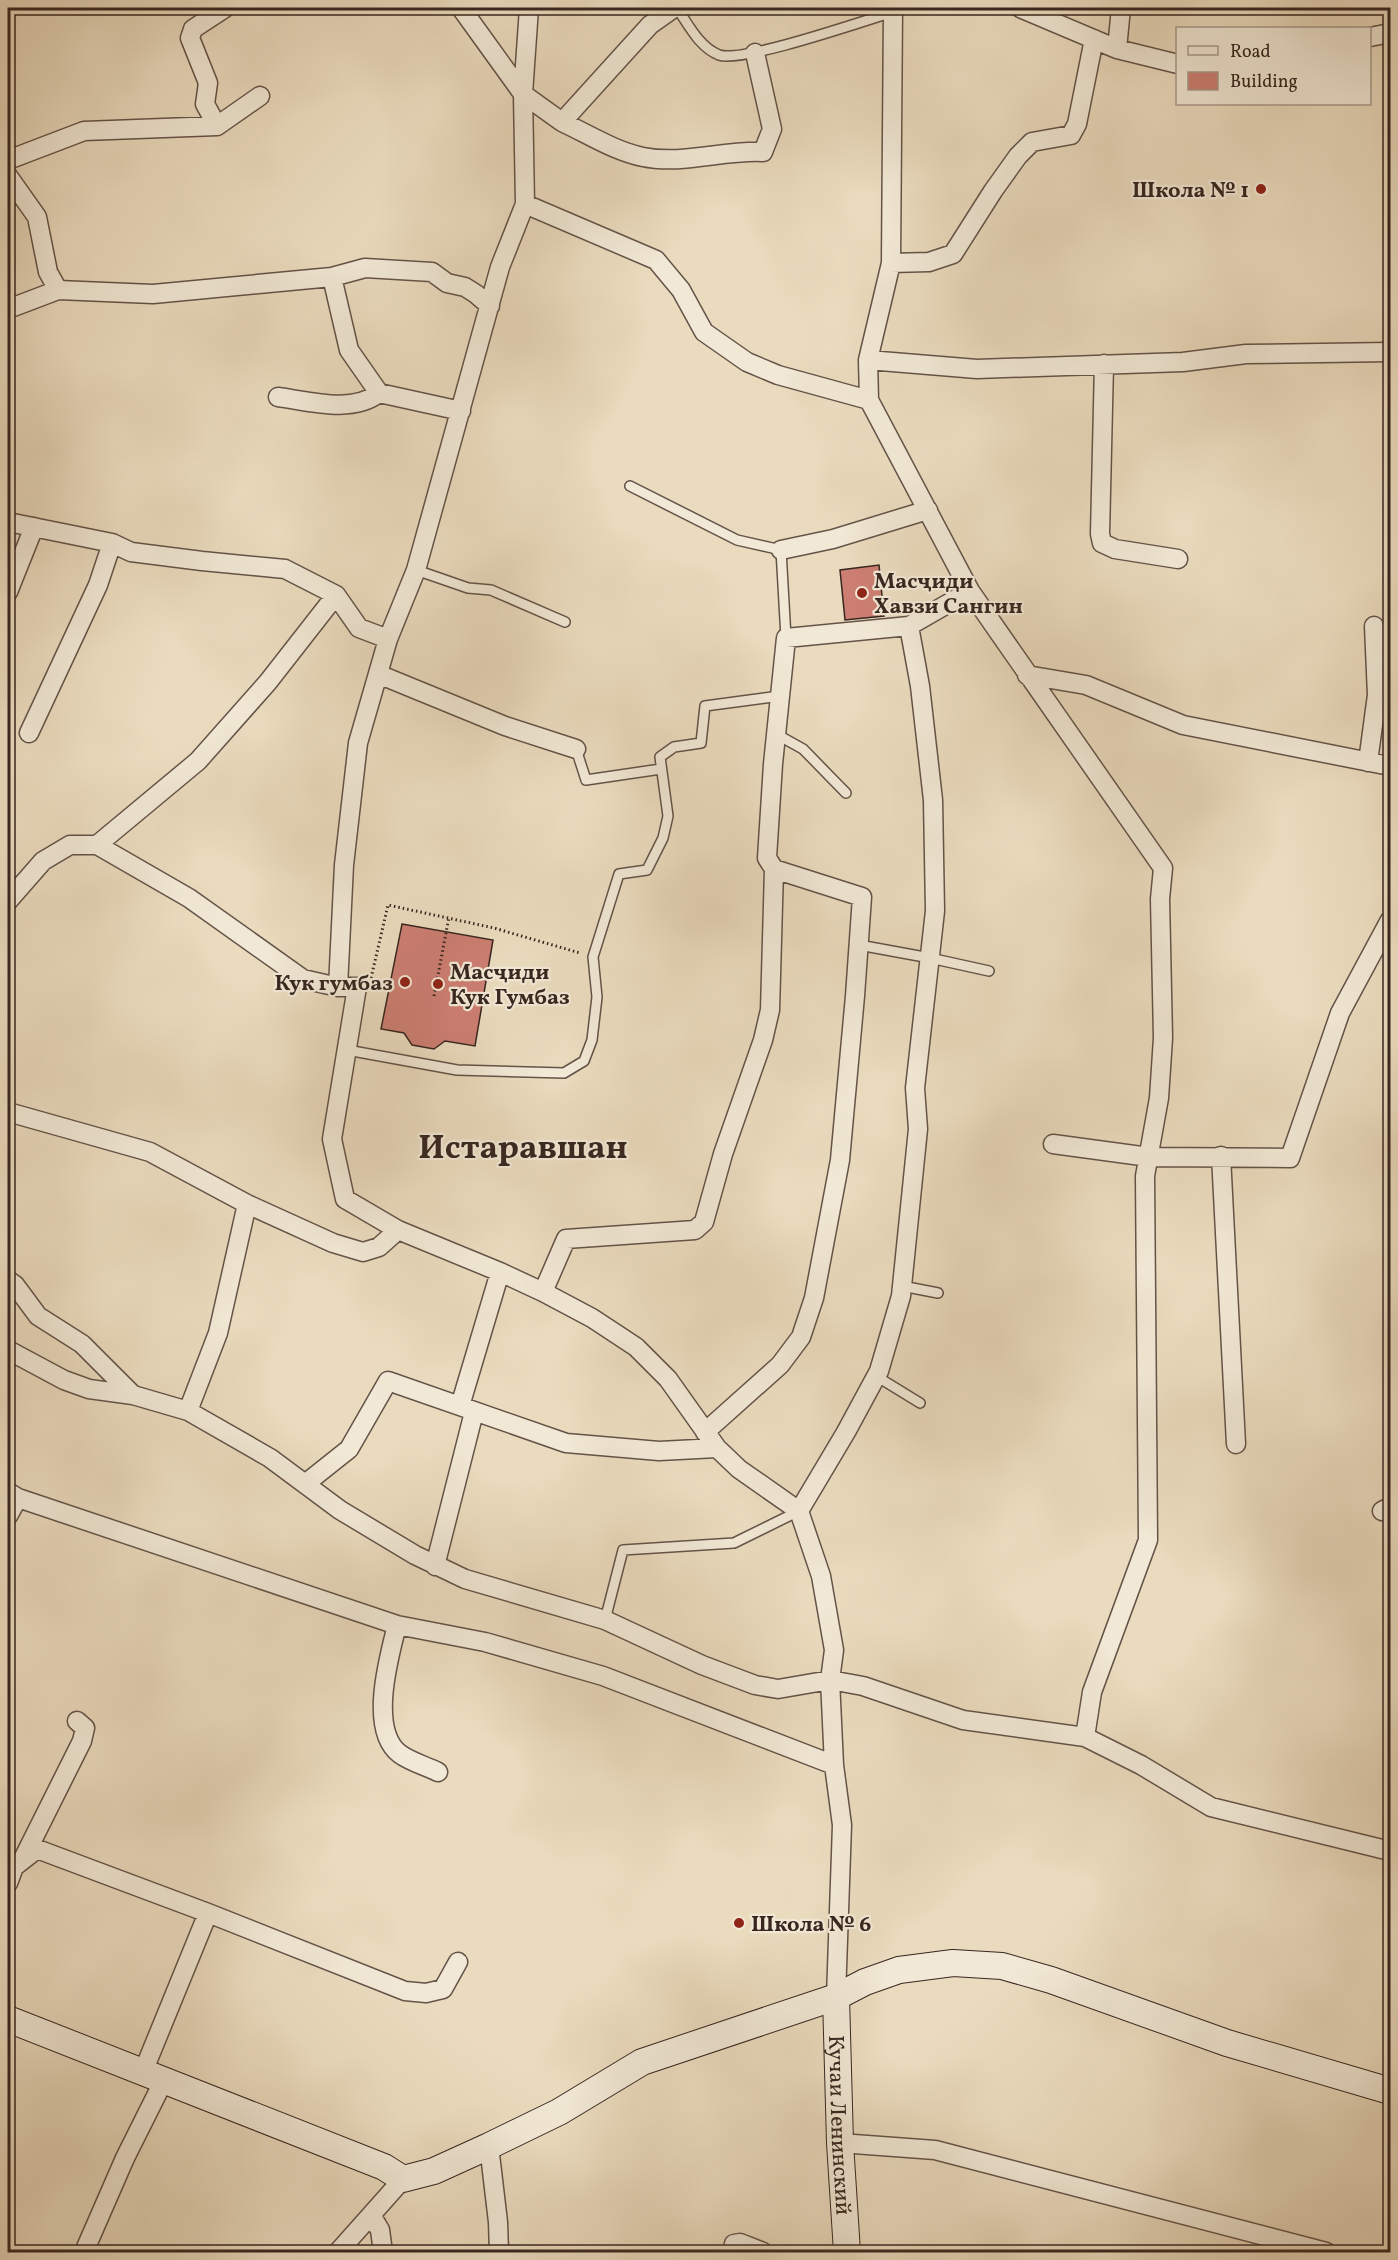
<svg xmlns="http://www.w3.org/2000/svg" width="1398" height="2260" font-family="Vollkorn,serif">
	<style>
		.building { fill: #cc7e72; stroke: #372620; stroke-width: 1.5 }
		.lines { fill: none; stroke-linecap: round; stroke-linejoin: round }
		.lane-casing { stroke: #645348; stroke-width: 12 }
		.street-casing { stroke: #645348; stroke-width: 21 }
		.secondary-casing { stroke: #372620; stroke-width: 28 }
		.path { stroke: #372620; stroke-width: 3; stroke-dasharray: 1.5 3; stroke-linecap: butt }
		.lane { stroke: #f1e8d5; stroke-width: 9 }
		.street { stroke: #f1e8d5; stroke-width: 18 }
		.secondary { stroke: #f1e8d5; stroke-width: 26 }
		.poi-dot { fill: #8f2418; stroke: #f1e8d5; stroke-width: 2 }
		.labels { text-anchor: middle; stroke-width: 4.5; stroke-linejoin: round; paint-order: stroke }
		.poi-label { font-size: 22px; font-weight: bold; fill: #372620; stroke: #f1e8d5; text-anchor: start }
		.street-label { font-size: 22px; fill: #372620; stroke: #f1e8d5 }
		.town-label { font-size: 34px; font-weight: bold; fill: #372620; stroke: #f1e8d5 }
	</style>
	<rect width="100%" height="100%" fill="#eadbbe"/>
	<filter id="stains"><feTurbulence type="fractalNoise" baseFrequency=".00333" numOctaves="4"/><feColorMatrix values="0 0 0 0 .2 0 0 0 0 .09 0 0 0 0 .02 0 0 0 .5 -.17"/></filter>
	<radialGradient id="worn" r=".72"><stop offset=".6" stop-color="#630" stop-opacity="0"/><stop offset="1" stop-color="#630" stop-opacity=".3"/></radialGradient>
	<!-- building -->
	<path class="building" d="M 879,565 L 884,616 L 845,620 L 840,570 Z
		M 402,924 L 493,940 L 475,1046 L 445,1041 L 434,1049 L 412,1045 L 404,1033 L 381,1029 Z"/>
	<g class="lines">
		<!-- lane casing -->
		<g class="lane-casing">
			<path id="lane" d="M 677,8 C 688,24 699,47 719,55 C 742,63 863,21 893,12
				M 630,486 L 737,540 L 781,550 L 786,638
				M 416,570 L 468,588 L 491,590 L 565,622
				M 776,734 L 803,749 L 846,793
				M 576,749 L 586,780 L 661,769
				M 859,945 L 930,958 L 989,971
				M 347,1050 L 457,1070 L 564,1073 L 584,1061 L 592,1040 L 597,997 L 593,957 L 619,874 L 647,870 L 663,838 L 668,816 L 660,757 L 674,747 L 701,743 L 705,706 L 780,696
				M 902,1286 L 938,1293
				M 876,1376 L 920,1403
				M 605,1620 L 623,1550 L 734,1543 L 799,1511"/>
		</g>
		<!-- street casing -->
		<g class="street-casing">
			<path id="street" d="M 461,8 L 523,94 L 562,122 L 650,25 L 674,8
				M 893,8 L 891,263 L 868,360 L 869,400 L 970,591 L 1163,868 L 1160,899 L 1163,1038 L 1159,1098 L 1145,1176 L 1148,1540 L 1092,1692 L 1085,1737
				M 1020,8 L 1117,49 L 1178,64
				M 1370,37 L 1390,33
				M 1117,49 L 1121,8
				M 562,122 C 588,134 614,151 643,157 C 682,165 723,150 763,152 L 772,129 L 755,53
				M 217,126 L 205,104 L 208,83 L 190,38 L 193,29 L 225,8
				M 8,160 L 84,131 L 217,126 L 260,96
				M 8,176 L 37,217 L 48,272 L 58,290
				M 525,204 L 656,260 L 681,290 L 704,332 L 747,362 L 778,375 L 869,400
				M 891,263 L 929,262 L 953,254 L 993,191 L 1018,156 L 1032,142 L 1071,135 L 1077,124 L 1094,39
				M 332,277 L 365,268 L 432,272 L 447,283 L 465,287 L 476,294 L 490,306
				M 8,309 L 58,290 L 153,294 L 332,277 L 349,350 L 379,393 L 461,411
				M 868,360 L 977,369 L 1183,362 L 1246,354 L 1390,352
				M 1104,364 L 1100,534 L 1102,543 L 1115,549 L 1178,559
				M 278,397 C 309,401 352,414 379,393
				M 8,522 L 112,543 L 131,552 L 202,561 L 285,569 L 336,595 L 359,628 L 388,639
				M 781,550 L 833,539 L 928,510
				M 8,592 L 34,527
				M 378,674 L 505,726 L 576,749
				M 1027,675 L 1086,685 L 1183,725 L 1390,766
				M 29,733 L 98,585 L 112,543
				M 1368,762 L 1377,695 L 1374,626
				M 97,845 L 198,761 L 268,682 L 336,595
				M 8,901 L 43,861 L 70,845 L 97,845 L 189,898 L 303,979 L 338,987 L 357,987 L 332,1139 L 345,1199 L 398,1230 L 500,1272 L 543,1292 L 592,1318 L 636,1347 L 668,1379 L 717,1448 L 739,1469 L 799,1511 L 821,1576 L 834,1650 L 830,1680 L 834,1765 L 842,1825 L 836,1997
				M 338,987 L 344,865 L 358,743 L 388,639 L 416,570 L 500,267 L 525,204 L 523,94 L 529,8
				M 8,1112 L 150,1152 L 247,1204 L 333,1243 L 363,1252 L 379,1247 L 398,1230
				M 1053,1144 L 1149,1157 L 1290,1158 L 1340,1013 L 1390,920
				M 1221,1156 L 1236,1444
				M 8,1280 L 15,1285 L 38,1316 L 82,1344 L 133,1395 L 188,1411 L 270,1458 L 340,1510 L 415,1555 L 465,1579 L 605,1620 L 702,1665 L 755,1685 L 778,1689 L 830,1680 L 863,1686 L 963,1720 L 1085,1737 L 1141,1765 L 1211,1807 L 1390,1851
				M 543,1292 L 566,1239 L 695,1230 L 704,1222 L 723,1154 L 763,1040 L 770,1010 L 774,869 L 767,858 L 773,764 L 786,638 L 909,626 L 970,591
				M 8,1350 L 64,1380 L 89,1389 L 133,1395
				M 460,1406 L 500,1272
				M 188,1411 L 218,1333 L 247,1204
				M 705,1432 L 780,1365 L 801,1337 L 814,1298 L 840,1160 L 855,996 L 862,897 L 774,869
				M 305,1484 L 349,1449 L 388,1381 L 566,1443 L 659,1451 L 717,1448
				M 8,1492 L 18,1498 L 397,1625 L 485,1642 L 603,1676 L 834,1765
				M 799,1511 L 846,1432 L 879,1371 L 901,1296 L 918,1129 L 915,1088 L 935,911 L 933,800 L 920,686 L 909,626
				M 1382,1511 L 1390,1507
				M 8,1516 L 18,1498
				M 435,1566 L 474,1412
				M 397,1625 C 389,1657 368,1730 400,1754 C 411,1762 426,1766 438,1772
				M 23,1859 L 82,1741 L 85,1728 L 77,1721
				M 8,1883 L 14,1867 L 37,1849 L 208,1913 L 405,1991 L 426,1993 L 443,1989 L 458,1962
				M 143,2072 L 208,1913
				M 840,2143 L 935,2150 L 1326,2252
				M 489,2146 L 498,2222 L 499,2252
				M 371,2215 L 380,2230 L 383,2252
				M 84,2252 L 125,2158 L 163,2082
				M 338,2252 L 403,2179
				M 732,2252 L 734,2244 L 740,2243 L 763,2252"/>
		</g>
		<!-- secondary casing -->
		<g class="secondary-casing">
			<g id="secondary">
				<path id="s1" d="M 836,1997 L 840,2143 L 847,2252"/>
				<path d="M 8,2019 L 384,2167 L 403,2179 L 434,2171 L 489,2146 L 559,2112 L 642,2062 L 836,1997 L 865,1982 L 899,1970 L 953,1963 L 1002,1966 L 1051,1980 L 1227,2043 L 1390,2091"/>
			</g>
		</g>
		<!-- path -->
		<path class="path" d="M 371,978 L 388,905 L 494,928 L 580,953
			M 434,996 L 449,917"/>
		<!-- lane -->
		<use href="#lane" class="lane"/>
		<!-- street -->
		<use href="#street" class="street"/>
		<!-- secondary -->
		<use href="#secondary" class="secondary"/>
	</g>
	<!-- markers -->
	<g class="poi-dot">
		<circle cx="1261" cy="189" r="6"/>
		<circle cx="862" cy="593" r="6"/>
		<circle cx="405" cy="982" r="6"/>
		<circle cx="438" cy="984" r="6"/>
		<circle cx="739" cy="1923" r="6"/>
	</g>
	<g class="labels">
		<!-- poi labels -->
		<g class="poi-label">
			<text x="1249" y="197" text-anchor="end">Школа № 1</text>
			<text x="874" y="588">Масҷиди<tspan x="874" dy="25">Хавзи Сангин</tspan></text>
			<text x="450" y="979">Масҷиди<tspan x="450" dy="25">Кук Гумбаз</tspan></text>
			<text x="393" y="990" text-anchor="end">Кук гумбаз</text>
			<text x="751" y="1931">Школа № 6</text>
		</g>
		<!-- street labels -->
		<g class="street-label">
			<text dy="8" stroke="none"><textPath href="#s1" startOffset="128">Кучаи Ленинский</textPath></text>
		</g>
		<!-- town labels -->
		<g class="town-label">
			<text x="523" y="1158">Истаравшан</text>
		</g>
	</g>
	<!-- margin -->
	<rect width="1398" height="2260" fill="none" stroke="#eadbbe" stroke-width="30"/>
	<rect x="9" y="9" width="1380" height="2242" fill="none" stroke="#372620" stroke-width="3"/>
	<rect x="15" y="15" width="1368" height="2230" fill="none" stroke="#372620" stroke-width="1.5"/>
	<!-- legend -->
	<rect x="1176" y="27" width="195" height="78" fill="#f1e8d5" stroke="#a79a8d" stroke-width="1.5"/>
	<rect x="1188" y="46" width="30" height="9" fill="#f1e8d5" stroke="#a79a8d" stroke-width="1.5"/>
	<text x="1230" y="57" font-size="18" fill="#372620">Road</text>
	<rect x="1188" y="72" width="30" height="18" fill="#cc7e72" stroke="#a79a8d" stroke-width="1.5"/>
	<text x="1230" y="87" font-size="18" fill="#372620">Building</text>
	<rect width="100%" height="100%" filter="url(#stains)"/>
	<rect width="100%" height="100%" fill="url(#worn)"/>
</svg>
